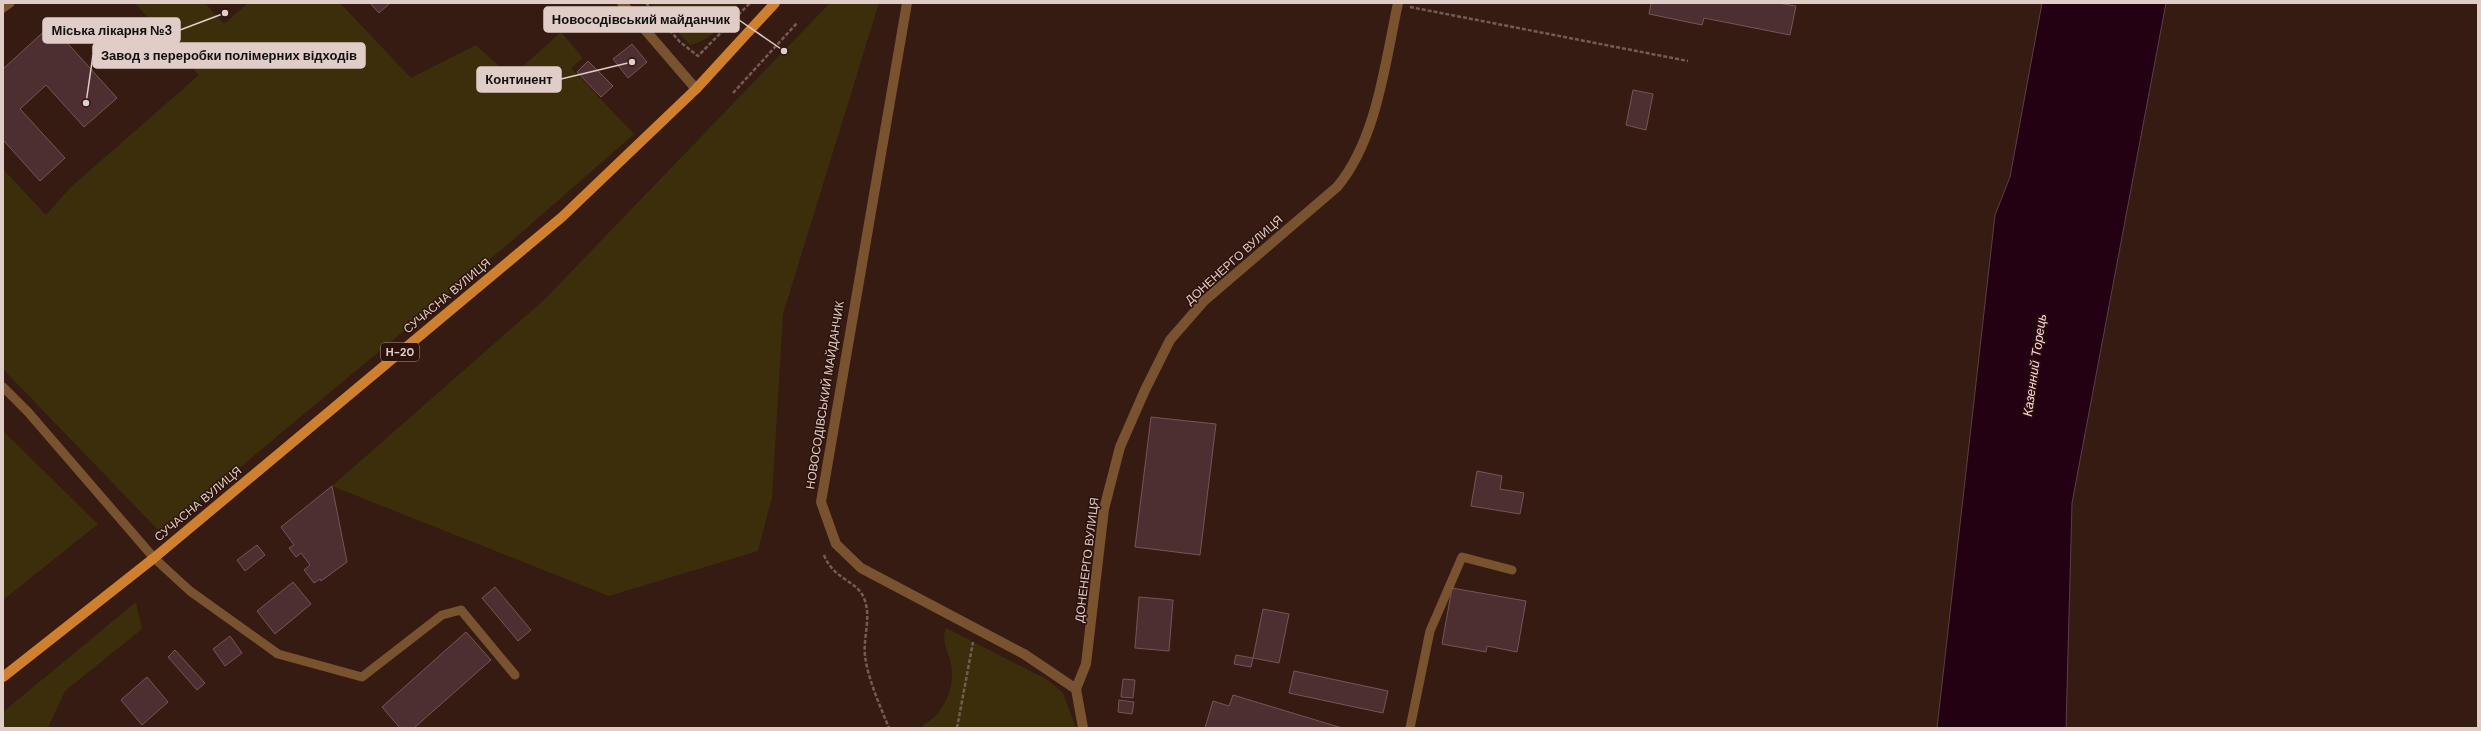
<svg xmlns="http://www.w3.org/2000/svg" width="2481" height="731" font-family="'DM Sans',sans-serif">
	<style>
		.green { fill: #3c2e0b }
		.water { fill: #230012; stroke: #5c3e48 }
		.building { fill: #4d2e31; stroke: #765557 }
		.lines { fill: none; stroke-linecap: round; stroke-linejoin: round }
		.path { stroke: #745c54; stroke-width: 2.5; stroke-dasharray: 4 2; stroke-linecap: butt }
		.lane { stroke: #795330; stroke-width: 9 }
		.street { stroke: #795330; stroke-width: 10 }
		.primary { stroke: #cf802f; stroke-width: 10 }
		.labels { text-anchor: middle; stroke-width: 3; stroke-linejoin: round; paint-order: stroke }
		.shield { fill: #2b120a; stroke: #aa958e; stroke-width: 1 }
		.shield-label { font-size: 11px; font-weight: bold; fill: #e0cdc7 }
		.street-label { font-size: 12px; fill: #e0cdc7; stroke: #2b120a }
		.water-label { font-size: 13px; font-style: italic; fill: #fed5e7; stroke: #2b120a }
		.leader { fill: none; stroke: #e0cdc7; stroke-width: 1.5 }
		.callout-dot { fill: #e0cdc7; stroke: #2b120a; stroke-width: 1.5 }
		.callout { fill: #e0cdc7; stroke: #e0cdc7; stroke-width: 1.5 }
		.callout-label { font-size: 13px; text-anchor: middle; font-weight: bold; fill: #111 }
	</style>
	<rect width="100%" height="100%" fill="#361b13"/>
	<!-- green -->
	<path class="green" d="M 135,3 L 205,3 L 224,24 L 248,3 L 340,3 L 411,78 L 476,45 L 511,77 L 561,32 L 583,58 L 571,68 L 634,134 L 507,245 L 161,533 L 3,369 L 3,169 L 46,215 L 71,187 L 199,75 Z
		M 650,3 L 735,3 L 737,5 C 724,22 712,41 690,45 Z
		M 830,3 L 879,3 L 783,314 L 772,497 L 758,551 L 609,596 L 332,486 L 544,300 Z
		M 3,431 L 98,524 L 3,600 Z
		M 136,602 L 142,629 L 65,691 L 48,728 L 3,728 L 3,712 Z
		M 946,628 L 1048,680 L 1063,693 L 1076,728 L 923,728 L 924,724 C 942,717 954,689 952,670 C 951,654 940,644 946,628 Z"/>
	<!-- water -->
	<path class="water" d="M 2042,3 L 2166,3 L 2072,503 L 2066,728 L 1937,728 L 1995,215 L 2010,177 Z"/>
	<!-- building -->
	<path class="building" d="M 370,3 L 390,3 L 379,13 Z
		M 1651,3 L 1778,3 L 1796,6 L 1790,35 L 1704,18 L 1702,25 L 1649,14 Z
		M 51,25 L 117,98 L 84,127 L 46,85 L 20,109 L 65,158 L 40,181 L 3,140 L 3,69 Z
		M 632,44 L 647,62 L 628,78 L 613,59 Z
		M 588,61 L 613,86 L 601,97 L 577,72 Z
		M 1633,90 L 1653,94 L 1646,130 L 1626,125 Z
		M 1151,417 L 1216,424 L 1200,555 L 1135,547 Z
		M 1477,471 L 1502,476 L 1500,489 L 1524,493 L 1520,514 L 1471,506 Z
		M 332,486 L 347,562 L 321,581 L 320,579 L 314,583 L 304,570 L 310,565 L 301,553 L 296,557 L 289,548 L 294,545 L 281,527 Z
		M 257,545 L 265,555 L 245,571 L 237,560 Z
		M 293,582 L 311,604 L 275,634 L 257,611 Z
		M 495,587 L 531,630 L 518,641 L 482,598 Z
		M 1452,588 L 1526,601 L 1517,652 L 1487,646 L 1486,652 L 1442,644 Z
		M 1139,597 L 1173,600 L 1169,651 L 1135,648 Z
		M 1263,609 L 1289,614 L 1279,663 L 1253,658 Z
		M 466,632 L 491,660 L 414,728 L 400,728 L 382,707 Z
		M 230,636 L 242,653 L 225,666 L 213,649 Z
		M 175,650 L 205,683 L 197,690 L 168,657 Z
		M 1236,655 L 1253,658 L 1251,667 L 1234,664 Z
		M 1294,671 L 1388,691 L 1383,713 L 1289,693 Z
		M 147,677 L 168,702 L 142,725 L 121,700 Z
		M 1123,679 L 1135,680 L 1133,698 L 1121,697 Z
		M 1233,695 L 1342,728 L 1205,728 L 1213,701 L 1229,706 Z
		M 1119,700 L 1134,702 L 1132,714 L 1118,712 Z"/>
	<g class="lines">
		<!-- path -->
		<path class="path" d="M 646,3 L 680,42 L 698,56 L 750,3
			M 1410,7 L 1688,61
			M 733,93 L 797,23
			M 824,555 C 834,581 859,580 865,601 C 871,619 863,637 865,656 C 868,679 880,706 889,728
			M 957,728 L 973,642"/>
		<!-- lane -->
		<path class="lane" d="M 3,8 L 10,3
			M 3,387 L 28,412 L 154,558 L 190,591 L 278,654 L 362,677 L 442,615 L 461,610 L 515,675
			M 1410,728 L 1430,631 L 1462,557 L 1512,570"/>
		<!-- street -->
		<path class="street" d="M 622,3 L 696,89
			M 907,3 L 821,502 L 836,544 L 861,568 L 1024,654 L 1076,689 L 1083,728
			M 1076,689 L 1086,664 L 1104,509 L 1120,447 L 1145,390 L 1170,340 L 1204,301 L 1337,187 C 1377,139 1385,63 1398,3"/>
		<!-- primary -->
		<path class="primary" d="M 3,677 L 154,558 L 562,217 L 696,89 L 775,3"/>
	</g>
	<g class="labels">
		<!-- shield labels -->
		<rect class="shield" x="381" y="343" width="38" height="18" rx="3"/>
		<g class="shield-label">
			<text x="400" y="356">Н-20</text>
		</g>
		<!-- street labels -->
		<g class="street-label">
			<text transform="translate(1234 260) rotate(-42)" y="4">ДОНЕНЕРГО ВУЛИЦЯ</text>
			<text transform="translate(447 296) rotate(-40)" y="4">СУЧАСНА ВУЛИЦЯ</text>
			<text transform="translate(825 395) rotate(-81)" y="4">НОВОСОДІВСЬКИЙ МАЙДАНЧИК</text>
			<text transform="translate(198 504) rotate(-40)" y="4">СУЧАСНА ВУЛИЦЯ</text>
			<text transform="translate(1087 560) rotate(-83)" y="4">ДОНЕНЕРГО ВУЛИЦЯ</text>
		</g>
		<!-- water labels -->
		<g class="water-label">
			<text transform="translate(2034 365) rotate(-82)" y="5">Казенний Торець</text>
		</g>
	</g>
	<!-- callouts -->
	<path class="leader" d="M784 51L739 20M225 13L180 30M86 103L93 55M632 62L561 79"/>
	<g class="callout-dot">
		<circle cx="784" cy="51" r="4"/>
		<circle cx="225" cy="13" r="4"/>
		<circle cx="86" cy="103" r="4"/>
		<circle cx="632" cy="62" r="4"/>
	</g>
	<g class="callout">
		<rect x="544" y="7" width="195" height="25" rx="4"/>
		<rect x="43" y="18" width="137" height="25" rx="4"/>
		<rect x="93" y="43" width="272" height="25" rx="4"/>
		<rect x="477" y="67" width="84" height="25" rx="4"/>
	</g>
	<g class="callout-label">
		<text x="641" y="24">Новосодівський майданчик</text>
		<text x="112" y="35">Міська лікарня №3</text>
		<text x="229" y="60">Завод з переробки полімерних відходів</text>
		<text x="519" y="84">Континент</text>
	</g>
	<!-- border -->
	<rect width="2481" height="731" fill="none" stroke="#e0cdc7" stroke-width="8"/>
</svg>
